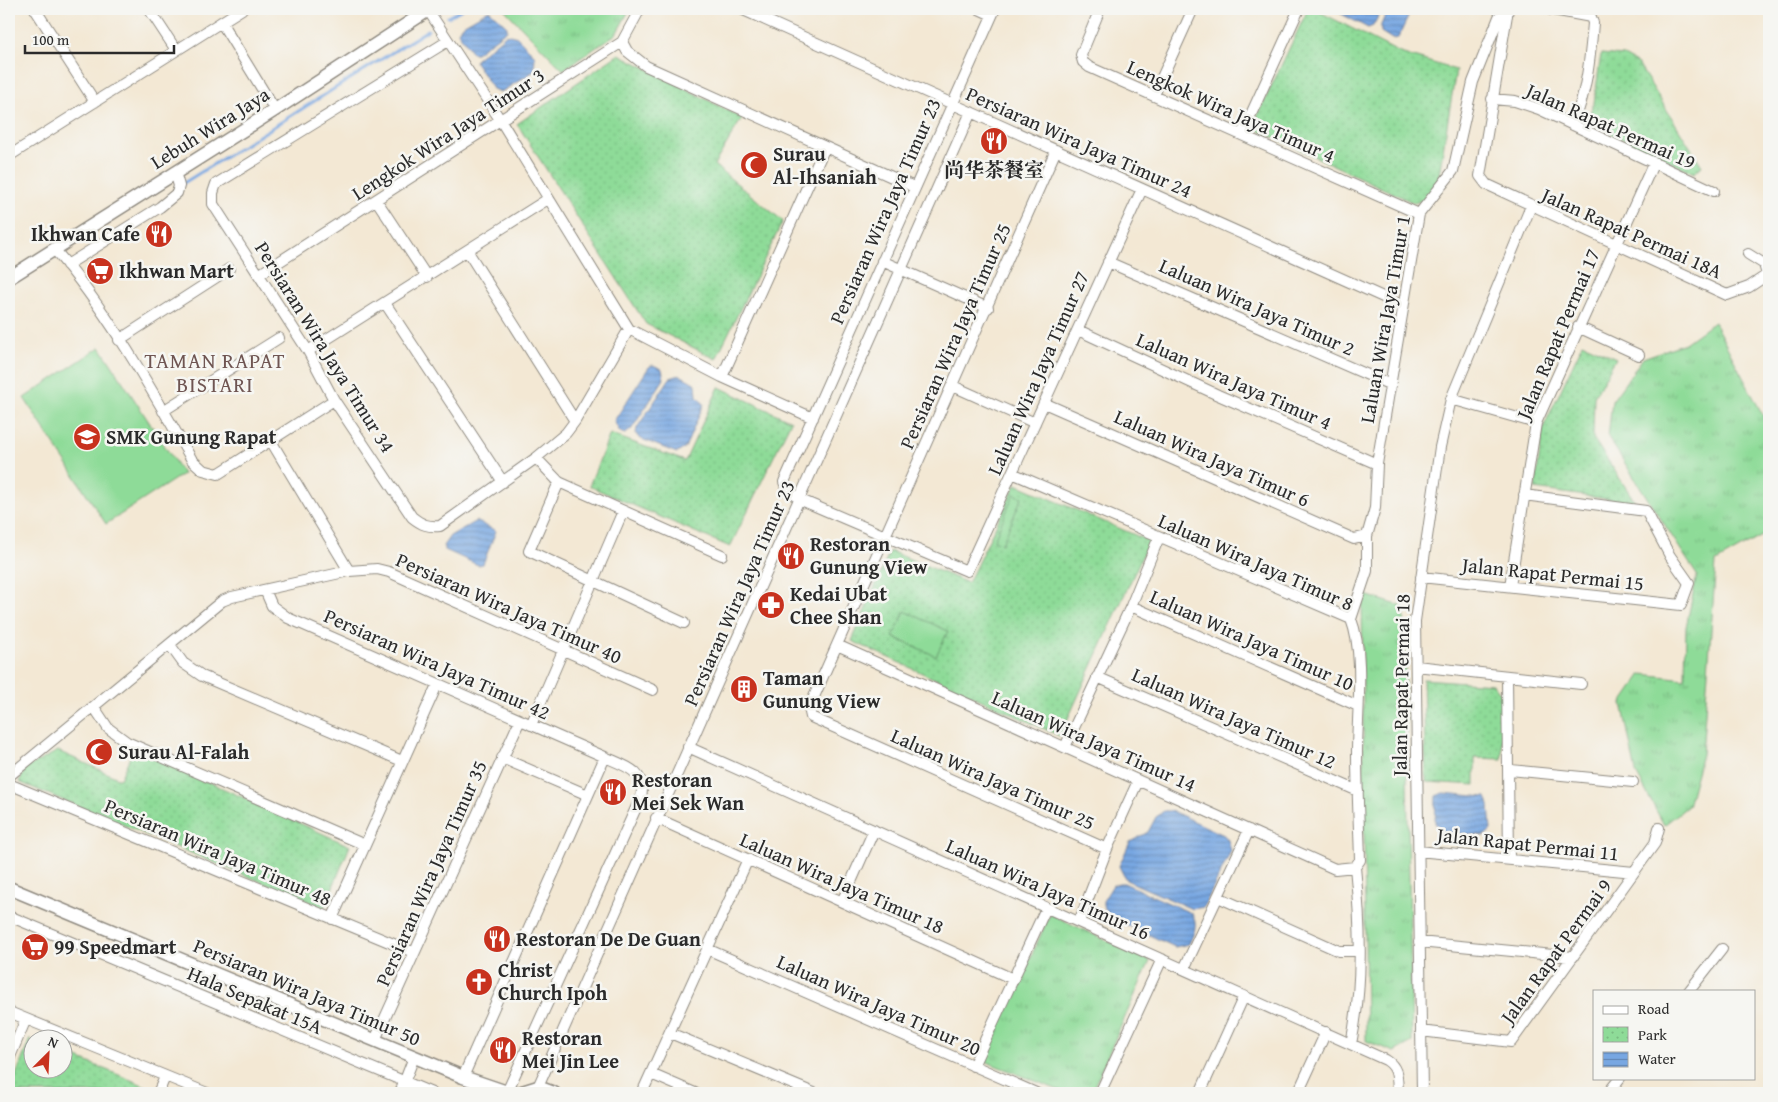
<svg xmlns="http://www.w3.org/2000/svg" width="1778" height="1102" font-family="'Gentium Book Plus','Noto Serif SC',serif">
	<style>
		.grass { fill: url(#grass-tufts); stroke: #5c8362 }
		.park { fill: url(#park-dots); stroke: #5c8362 }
		.pitch { fill: #8edb98; stroke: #5c8362 }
		.water { fill: url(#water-rules); stroke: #526986 }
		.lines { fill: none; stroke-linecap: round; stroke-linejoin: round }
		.stream { stroke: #78a7e2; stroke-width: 3 }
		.minor-casing { stroke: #8f8a80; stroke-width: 12 }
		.tertiary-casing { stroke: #8f8a80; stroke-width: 15 }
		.minor { stroke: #fff; stroke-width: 10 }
		.tertiary { stroke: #fff; stroke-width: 12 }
		.labels { text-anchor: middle; stroke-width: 5; stroke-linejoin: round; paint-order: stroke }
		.street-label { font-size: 20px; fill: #2b2b2b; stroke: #f6f6f2 }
		.poi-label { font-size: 20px; font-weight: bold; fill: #2b2b2b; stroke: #f6f6f2; text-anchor: start }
		.neighbourhood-label { font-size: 21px; letter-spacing: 1px; fill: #6f5552; stroke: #f6f6f2 }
	</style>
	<defs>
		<pattern id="grass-tufts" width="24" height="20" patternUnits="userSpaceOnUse" patternTransform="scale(1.25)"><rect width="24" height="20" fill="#8edb98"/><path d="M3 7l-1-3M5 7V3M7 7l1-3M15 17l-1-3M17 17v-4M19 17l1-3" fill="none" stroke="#7bbc83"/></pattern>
		<pattern id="park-dots" width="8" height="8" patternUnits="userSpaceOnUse" patternTransform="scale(1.25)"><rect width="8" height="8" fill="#8edb98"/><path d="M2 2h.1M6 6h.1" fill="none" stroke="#7bbc83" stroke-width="1.8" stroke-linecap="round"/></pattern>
		<pattern id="water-rules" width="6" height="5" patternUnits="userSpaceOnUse" patternTransform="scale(1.25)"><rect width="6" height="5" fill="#78a7e2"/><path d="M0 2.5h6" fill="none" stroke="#6388b7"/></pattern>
	</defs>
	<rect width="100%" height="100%" fill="#f6f6f2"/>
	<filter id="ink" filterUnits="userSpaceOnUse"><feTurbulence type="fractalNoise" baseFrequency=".02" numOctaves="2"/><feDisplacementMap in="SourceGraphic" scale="10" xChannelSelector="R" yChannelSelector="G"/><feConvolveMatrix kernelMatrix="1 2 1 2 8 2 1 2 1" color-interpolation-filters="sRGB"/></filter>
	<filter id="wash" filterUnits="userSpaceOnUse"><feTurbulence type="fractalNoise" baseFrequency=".0096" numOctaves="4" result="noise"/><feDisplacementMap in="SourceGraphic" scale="20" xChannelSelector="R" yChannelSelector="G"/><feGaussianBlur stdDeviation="1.12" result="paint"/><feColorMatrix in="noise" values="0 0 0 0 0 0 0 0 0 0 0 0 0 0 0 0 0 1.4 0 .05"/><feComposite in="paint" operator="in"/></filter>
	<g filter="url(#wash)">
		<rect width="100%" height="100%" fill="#f3e8d4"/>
		<!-- grass -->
		<path class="grass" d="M 504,9 L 630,9 L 616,34 L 563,70 Z
			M 1714,322 L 1769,427 L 1769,532 L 1716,562 L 1702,754 L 1688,806 L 1664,825 L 1636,773 L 1622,703 L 1642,674 L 1685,679 L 1686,627 L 1697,575 L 1608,437 L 1612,401 L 1643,358 L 1685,343 Z
			M 1362,594 L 1404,607 L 1412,1042 L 1394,1052 L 1366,1041 Z
			M 1050,914 L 1150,961 L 1091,1093 L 1066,1093 L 984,1061 Z"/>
		<!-- park -->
		<path class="park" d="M 1308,9 L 1314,9 L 1400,53 L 1456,70 L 1437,187 L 1429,199 L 1414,203 L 1252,127 Z
			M 619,54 L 742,118 L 714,165 L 783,221 L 716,359 L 646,324 L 517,124 Z
			M 1601,54 L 1624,56 L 1638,64 L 1702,166 L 1694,173 L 1586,122 L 1594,103 Z
			M 1583,343 L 1616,358 L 1594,397 L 1593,438 L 1636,503 L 1535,489 L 1543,428 Z
			M 719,387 L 791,421 L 730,547 L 589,486 L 610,434 L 685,461 Z
			M 1016,484 L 1149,541 L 1060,736 L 852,641 L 890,551 L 968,583 Z
			M 1423,679 L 1493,684 L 1503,696 L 1502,759 L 1475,758 L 1475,785 L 1426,782 Z
			M 134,748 L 350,846 L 324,908 L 19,782 L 26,768 L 58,751 L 120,779 Z
			M 30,1039 L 32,1040 L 32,1070 L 62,1070 L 63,1052 L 148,1087 L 145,1093 L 9,1093 Z"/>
		<!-- pitch -->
		<path class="pitch" d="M 100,347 L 183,474 L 106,524 L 24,398 Z
			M 1014,494 L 1022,497 L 1002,544 L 994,540 Z
			M 905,611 L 948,631 L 936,656 L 893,637 Z"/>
		<!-- water -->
		<path class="water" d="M 1332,9 L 1382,9 L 1373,26 L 1368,28 Z
			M 1388,9 L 1412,9 L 1398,38 L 1392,39 L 1381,32 L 1381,25 Z
			M 489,10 L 507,26 L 507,30 L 476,53 L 472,53 L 458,32 L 461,26 Z
			M 507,34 L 517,37 L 535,56 L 534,71 L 501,92 L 493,89 L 475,62 L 476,59 Z
			M 653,365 L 662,369 L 664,379 L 631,430 L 625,434 L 620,432 L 614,421 L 649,367 Z
			M 680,375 L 696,384 L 697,396 L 704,404 L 685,448 L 677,453 L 639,438 L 636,434 L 637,428 L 670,378 Z
			M 476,521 L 496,531 L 483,564 L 478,565 L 445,550 L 443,546 L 450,536 Z
			M 1443,793 L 1486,797 L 1489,805 L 1491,830 L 1484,836 L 1442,831 L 1435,823 L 1436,796 Z
			M 1164,811 L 1172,811 L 1224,835 L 1228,840 L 1231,851 L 1204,907 L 1192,909 L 1126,880 L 1119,866 L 1130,842 L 1148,832 L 1156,817 Z
			M 1119,883 L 1124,883 L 1191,913 C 1199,924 1194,933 1189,944 L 1175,947 L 1110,917 L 1103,905 L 1103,901 L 1113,885 Z"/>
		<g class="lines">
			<!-- stream -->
			<path class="stream" d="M 448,17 L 462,9
				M 182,184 L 428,30"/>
		</g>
	</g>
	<g filter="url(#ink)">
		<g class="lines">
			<!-- minor casing -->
			<g class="minor-casing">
				<path id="minor" d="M 35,9 L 95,102
					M 149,9 L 176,50
					M 741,9 L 1403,306
					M 979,9 L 992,15
					M 995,9 L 784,482 L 787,490 L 801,500 L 967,571 L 1142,189
					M 1100,9 L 1081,55 L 1083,62 L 1089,67 L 1419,214
					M 1508,9 L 1480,176 L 1486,184 L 1727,295 L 1749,287 L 1767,275 L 1764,264 L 1748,254
					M 1548,9 L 1591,17 L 1593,23 C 1590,60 1587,90 1573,125
					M 428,10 L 501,121 L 629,329 L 722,377 L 813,418
					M 221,22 L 275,110
					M 448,41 L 216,184 L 213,193 L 213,204 L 308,351 L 334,400 L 412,517 C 422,525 428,527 440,526 L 536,458 L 566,433 L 575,421 L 629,329
					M 622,42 L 627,51 L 646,66 L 914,187
					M 1154,95 L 1193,9
					M 1492,99 L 1515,101 L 1539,109 L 1714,191
					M 1242,134 L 1299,9
					M 1056,150 L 809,708 L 811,717 L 1107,849
					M 9,156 L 242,9
					M 377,201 L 427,277
					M 54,249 C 108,311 151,389 192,460 L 203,470 L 218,474 L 334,400
					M 468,252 L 575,421
					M 882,261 L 988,308
					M 1108,262 L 1391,385
					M 67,265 L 160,207 L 177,193 L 179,186 L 175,172
					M 260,274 L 622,42 L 640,9
					M 385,303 L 503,482
					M 1578,327 L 1639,355
					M 1078,330 L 1218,395 L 1377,464
					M 119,340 L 229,269
					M 308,351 L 548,199
					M 722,377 L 825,147
					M 953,386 L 1035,423
					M 1451,399 L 1536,423
					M 1044,403 L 1354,539 L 1367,536
					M 163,411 L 279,338
					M 271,441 L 349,571
					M 536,458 L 559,482 L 722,555
					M 559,482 L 529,551 L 684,623
					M 1421,577 L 1681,605 L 1689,583 L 1670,556 L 1646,511 L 1524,495
					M 1510,586 L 1536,423 L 1654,162
					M 265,590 L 272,606 L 288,618 L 605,757 C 625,766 647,771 641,797 L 507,1092
					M 1131,606 L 1358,706
					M 1351,619 L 1367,571 L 1367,536 L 1375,508 L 1377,464 L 1419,214 L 1453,171 L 1473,82 L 1499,17 L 1507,16
					M 170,645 L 183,663 L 202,676 L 402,761
					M 837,645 L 1335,869 L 1355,867 L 1360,860 C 1359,824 1357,788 1357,753 C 1357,713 1365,655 1351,619 L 1012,473
					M 1416,666 L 1581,684
					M 1507,676 L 1509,860
					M 1097,677 L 1358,791
					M 94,707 L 108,728 L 127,742 L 365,845
					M 531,725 L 623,511
					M 688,747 L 1386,1060 C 1399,1068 1397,1079 1398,1093
					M 1065,747 L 1131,606 L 1159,537
					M 502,758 L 588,795
					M 1510,770 L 1633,782
					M 9,776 L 222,601 L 232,597 L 349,571 L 377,569 L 389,572 L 653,690
					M 9,784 L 413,952
					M 656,818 L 1013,979
					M 1418,851 L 1634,872
					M 1218,897 L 1339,951 L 1359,951
					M 842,902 L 874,830
					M 9,916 L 432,1093
					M 332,919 L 437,685
					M 1079,922 L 1107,849 L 1138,781
					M 1419,942 L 1573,957
					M 707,949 L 1036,1093
					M 1184,969 L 1249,830
					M 1689,991 L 1722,949
					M 9,1012 L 207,1093
					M 1421,1031 L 1511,1042 L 1655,843 L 1659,828
					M 670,1033 L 814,1093
					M 375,1040 L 520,720
					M 1351,1044 C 1363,986 1361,926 1355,867
					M 9,1059 L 26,1019
					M 973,1066 L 1046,908
					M 651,1074 L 695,1093
					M 463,1077 L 605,757
					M 538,1087 L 971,112
					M 158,1093 L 165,1077
					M 400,1093 L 414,1057
					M 642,1093 L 748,859
					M 1100,1093 L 1162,959
					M 1200,1093 L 1244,996
					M 1298,1093 L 1326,1032
					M 1422,1093 L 1415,621 L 1440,447 L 1451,399 L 1531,206
					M 1608,1093 L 1620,1078"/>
			</g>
			<!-- tertiary casing -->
			<g class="tertiary-casing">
				<path id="tertiary" d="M 9,278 L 275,110 L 430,9
					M 9,888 L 463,1077 L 507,1092 L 519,1093 L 538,1087 L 554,1093"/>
			</g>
			<!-- minor -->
			<use href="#minor" class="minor"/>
			<!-- tertiary -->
			<use href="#tertiary" class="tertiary"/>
		</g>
	</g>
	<!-- icons -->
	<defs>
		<g id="restaurant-disc" transform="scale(1.4375)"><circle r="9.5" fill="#c8321e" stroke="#f6f6f2"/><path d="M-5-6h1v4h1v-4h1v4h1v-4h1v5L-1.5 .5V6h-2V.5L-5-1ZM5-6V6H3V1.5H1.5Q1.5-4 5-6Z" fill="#fff"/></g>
		<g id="mosque-disc" transform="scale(1.4375)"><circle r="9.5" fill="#c8321e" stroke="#f6f6f2"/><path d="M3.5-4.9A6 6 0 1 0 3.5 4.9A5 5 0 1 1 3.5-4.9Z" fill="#fff"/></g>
		<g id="supermarket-disc" transform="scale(1.4375)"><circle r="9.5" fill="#c8321e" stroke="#f6f6f2"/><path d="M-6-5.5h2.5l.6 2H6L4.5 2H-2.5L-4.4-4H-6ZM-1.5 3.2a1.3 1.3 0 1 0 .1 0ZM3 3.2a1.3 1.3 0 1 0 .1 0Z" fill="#fff"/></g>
		<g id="school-disc" transform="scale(1.4375)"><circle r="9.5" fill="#c8321e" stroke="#f6f6f2"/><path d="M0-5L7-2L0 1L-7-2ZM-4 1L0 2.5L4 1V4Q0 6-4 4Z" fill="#fff"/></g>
		<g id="pharmacy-disc" transform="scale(1.4375)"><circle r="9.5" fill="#c8321e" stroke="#f6f6f2"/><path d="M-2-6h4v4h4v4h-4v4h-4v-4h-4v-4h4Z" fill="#fff"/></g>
		<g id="building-disc" transform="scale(1.4375)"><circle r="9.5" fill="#c8321e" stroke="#f6f6f2"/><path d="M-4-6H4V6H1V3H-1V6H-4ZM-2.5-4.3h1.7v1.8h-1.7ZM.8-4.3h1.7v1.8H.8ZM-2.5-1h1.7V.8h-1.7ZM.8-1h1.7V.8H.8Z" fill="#fff"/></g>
		<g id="church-disc" transform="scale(1.4375)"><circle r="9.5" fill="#c8321e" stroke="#f6f6f2"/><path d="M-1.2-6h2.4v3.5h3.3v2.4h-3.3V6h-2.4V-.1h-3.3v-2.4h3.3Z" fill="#fff"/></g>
	</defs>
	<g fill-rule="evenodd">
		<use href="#restaurant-disc" x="994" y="141"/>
		<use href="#mosque-disc" x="754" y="165"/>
		<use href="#restaurant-disc" x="159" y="234"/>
		<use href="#supermarket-disc" x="100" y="271"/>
		<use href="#school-disc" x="87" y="437"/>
		<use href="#restaurant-disc" x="791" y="556"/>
		<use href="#pharmacy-disc" x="771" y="605"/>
		<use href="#building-disc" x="744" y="689"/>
		<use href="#mosque-disc" x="99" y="752"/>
		<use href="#restaurant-disc" x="613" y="792"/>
		<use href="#restaurant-disc" x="497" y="939"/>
		<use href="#supermarket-disc" x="35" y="947"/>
		<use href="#church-disc" x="479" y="982"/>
		<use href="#restaurant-disc" x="503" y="1050"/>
	</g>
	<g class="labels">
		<!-- street labels -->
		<g class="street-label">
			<text transform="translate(1231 111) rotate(24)" y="7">Lengkok Wira Jaya Timur 4</text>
			<text transform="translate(1611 126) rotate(24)" y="7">Jalan Rapat Permai 19</text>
			<text transform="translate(210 128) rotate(-32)" y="7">Lebuh Wira Jaya</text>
			<text transform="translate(448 134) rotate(-33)" y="7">Lengkok Wira Jaya Timur 3</text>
			<text transform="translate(1079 142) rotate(24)" y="7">Persiaran Wira Jaya Timur 24</text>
			<text transform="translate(885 211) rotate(-66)" y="7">Persiaran Wira Jaya Timur 23</text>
			<text transform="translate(1632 233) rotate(24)" y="7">Jalan Rapat Permai 18A</text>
			<text transform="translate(1257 307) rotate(24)" y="7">Laluan Wira Jaya Timur 2</text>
			<text transform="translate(1385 319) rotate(-80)" y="7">Laluan Wira Jaya Timur 1</text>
			<text transform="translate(1558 334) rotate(-67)" y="7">Jalan Rapat Permai 17</text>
			<text transform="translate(955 336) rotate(-66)" y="7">Persiaran Wira Jaya Timur 25</text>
			<text transform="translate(325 347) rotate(58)" y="7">Persiaran Wira Jaya Timur 34</text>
			<text transform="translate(1038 373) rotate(-66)" y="7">Laluan Wira Jaya Timur 27</text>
			<text transform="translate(1234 381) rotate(24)" y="7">Laluan Wira Jaya Timur 4</text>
			<text transform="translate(1212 458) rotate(24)" y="7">Laluan Wira Jaya Timur 6</text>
			<text transform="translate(1256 562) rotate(24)" y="7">Laluan Wira Jaya Timur 8</text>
			<text transform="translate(1553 574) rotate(6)" y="7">Jalan Rapat Permai 15</text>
			<text transform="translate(739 593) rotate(-66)" y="7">Persiaran Wira Jaya Timur 23</text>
			<text transform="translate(509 608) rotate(24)" y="7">Persiaran Wira Jaya Timur 40</text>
			<text transform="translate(1252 640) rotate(24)" y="7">Laluan Wira Jaya Timur 10</text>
			<text transform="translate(437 664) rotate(24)" y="7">Persiaran Wira Jaya Timur 42</text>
			<text transform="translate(1401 685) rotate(-89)" y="7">Jalan Rapat Permai 18</text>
			<text transform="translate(1234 718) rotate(24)" y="7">Laluan Wira Jaya Timur 12</text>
			<text transform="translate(1094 741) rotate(24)" y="7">Laluan Wira Jaya Timur 14</text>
			<text transform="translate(993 779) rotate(24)" y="7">Laluan Wira Jaya Timur 25</text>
			<text transform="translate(1528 844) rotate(6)" y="7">Jalan Rapat Permai 11</text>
			<text transform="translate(218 852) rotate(23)" y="7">Persiaran Wira Jaya Timur 48</text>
			<text transform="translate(431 873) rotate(-66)" y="7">Persiaran Wira Jaya Timur 35</text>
			<text transform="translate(842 883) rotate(24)" y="7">Laluan Wira Jaya Timur 18</text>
			<text transform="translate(1048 889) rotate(24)" y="7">Laluan Wira Jaya Timur 16</text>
			<text transform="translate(1556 951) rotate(-54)" y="7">Jalan Rapat Permai 9</text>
			<text transform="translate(307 992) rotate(23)" y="7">Persiaran Wira Jaya Timur 50</text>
			<text transform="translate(255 1000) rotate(23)" y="7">Hala Sepakat 15A</text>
			<text transform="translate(879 1005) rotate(24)" y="7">Laluan Wira Jaya Timur 20</text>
		</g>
		<!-- poi labels -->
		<g class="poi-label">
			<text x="773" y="161">Surau<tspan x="773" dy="23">Al-Ihsaniah</tspan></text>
			<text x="994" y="177" text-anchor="middle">尚华茶餐室</text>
			<text x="140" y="241" text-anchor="end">Ikhwan Cafe</text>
			<text x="119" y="278">Ikhwan Mart</text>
			<text x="106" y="444">SMK Gunung Rapat</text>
			<text x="810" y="551">Restoran<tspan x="810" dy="23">Gunung View</tspan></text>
			<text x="790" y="601">Kedai Ubat<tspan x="790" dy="23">Chee Shan</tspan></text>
			<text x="763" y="685">Taman<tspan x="763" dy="23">Gunung View</tspan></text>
			<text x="118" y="759">Surau Al-Falah</text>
			<text x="632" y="787">Restoran<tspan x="632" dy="23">Mei Sek Wan</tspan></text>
			<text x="516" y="946">Restoran De De Guan</text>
			<text x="54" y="954">99 Speedmart</text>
			<text x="498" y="977">Christ<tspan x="498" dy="23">Church Ipoh</tspan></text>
			<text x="522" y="1045">Restoran<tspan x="522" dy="23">Mei Jin Lee</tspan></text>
		</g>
		<!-- neighbourhood labels -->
		<g class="neighbourhood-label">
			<text x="215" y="368">TAMAN RAPAT<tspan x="215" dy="24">BISTARI</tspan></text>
		</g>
	</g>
	<!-- margin -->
	<rect width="1778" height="1102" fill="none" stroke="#f6f6f2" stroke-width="30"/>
	<!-- legend -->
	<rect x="1593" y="990" width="162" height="90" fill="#f6f6f2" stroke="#a5a5a2"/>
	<rect x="1603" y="1006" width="25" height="8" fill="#ffffff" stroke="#a5a5a2"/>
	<text x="1638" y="1014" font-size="15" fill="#2b2b2b">Road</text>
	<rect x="1603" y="1027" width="25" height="15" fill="url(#park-dots)" stroke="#a5a5a2"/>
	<text x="1638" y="1040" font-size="15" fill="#2b2b2b">Park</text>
	<rect x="1603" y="1052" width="25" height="15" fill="url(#water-rules)" stroke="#a5a5a2"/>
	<text x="1638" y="1064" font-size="15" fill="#2b2b2b">Water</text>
	<!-- north arrow -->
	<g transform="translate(48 1054) rotate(24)"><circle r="24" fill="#f6f6f2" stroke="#a5a5a2"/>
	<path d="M0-4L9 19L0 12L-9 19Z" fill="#c8321e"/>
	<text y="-8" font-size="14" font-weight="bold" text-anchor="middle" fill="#2b2b2b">N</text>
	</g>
	<!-- scale -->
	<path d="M25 45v8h149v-8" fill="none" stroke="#2b2b2b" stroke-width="2.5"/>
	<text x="32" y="45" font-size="15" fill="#2b2b2b" stroke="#f6f6f2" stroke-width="4" paint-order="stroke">100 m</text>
</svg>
